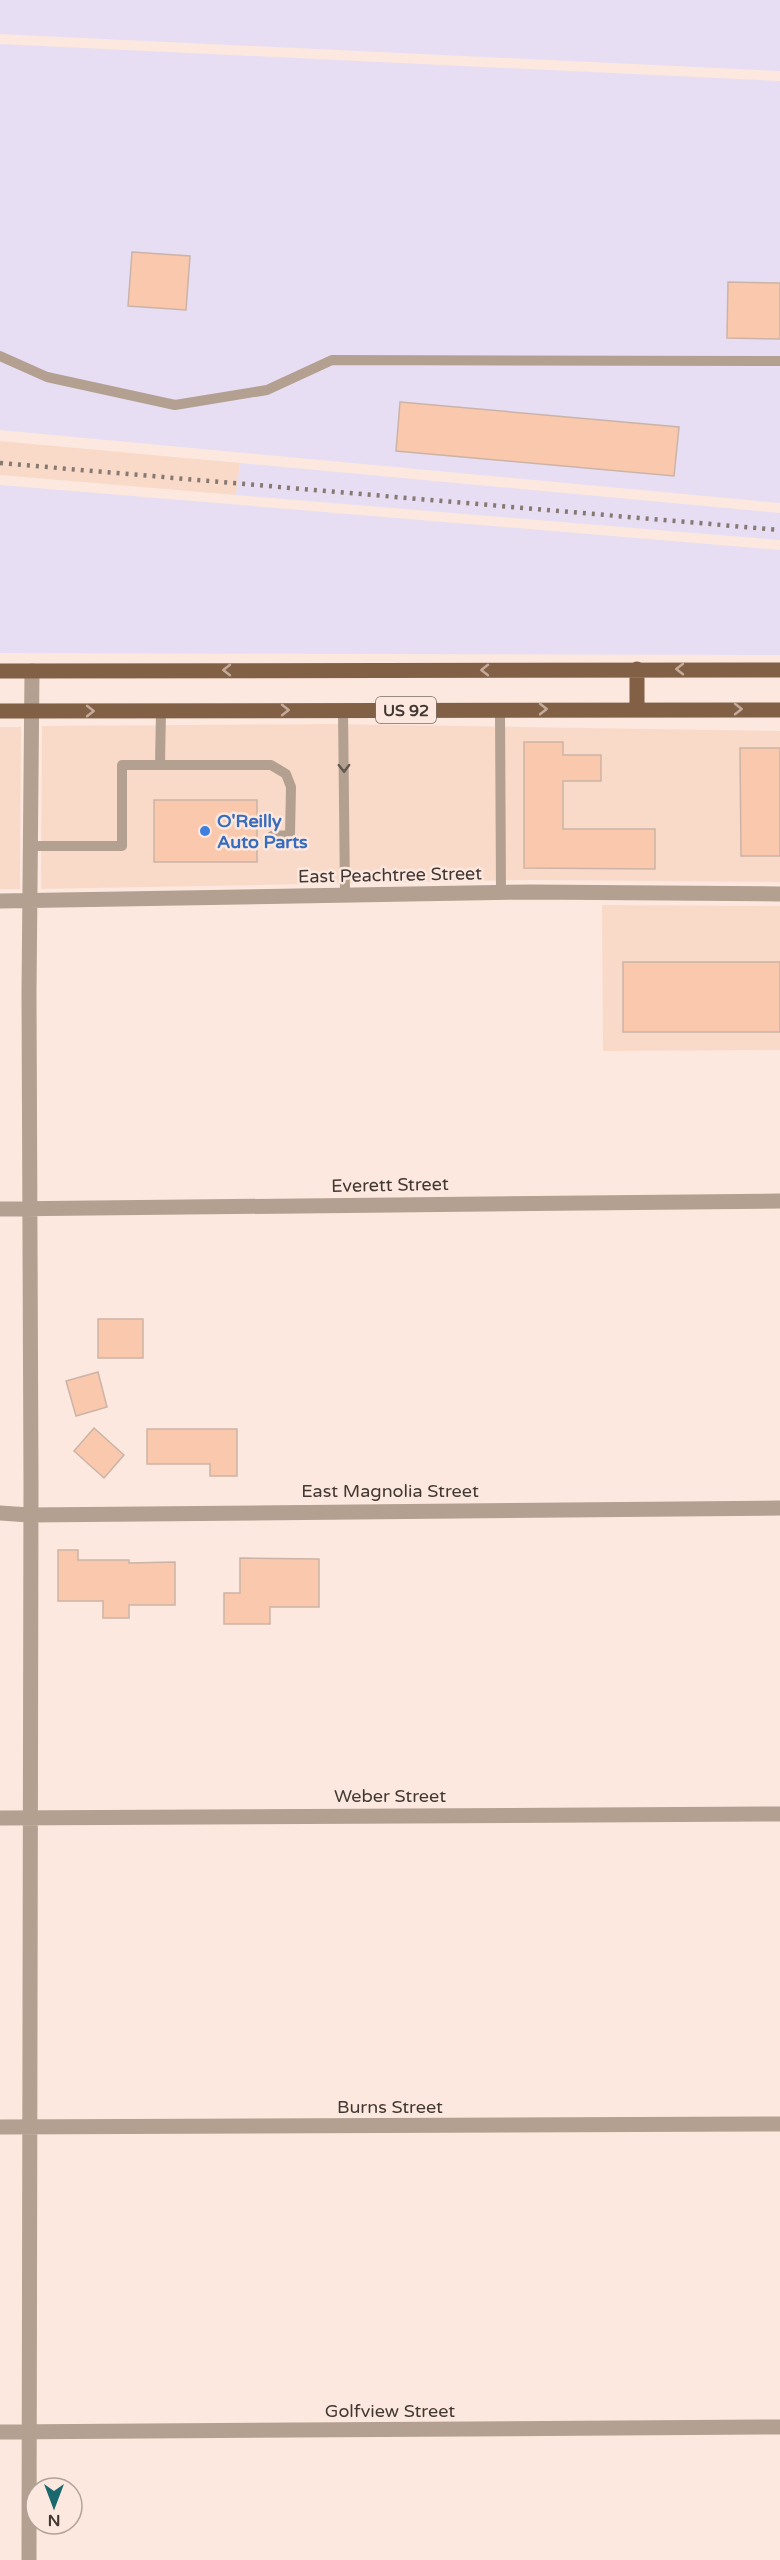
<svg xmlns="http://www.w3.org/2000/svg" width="780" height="2560" font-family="'Varela Round',sans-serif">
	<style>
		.built { fill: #f9dac9 }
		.industrial { fill: #e7def4 }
		.building { fill: #fac8ad; stroke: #cbb4a7; stroke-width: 1.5 }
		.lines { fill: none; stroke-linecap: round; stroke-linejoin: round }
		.lane { stroke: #b3a091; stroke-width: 10 }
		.street { stroke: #b3a091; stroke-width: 15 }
		.primary { stroke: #816046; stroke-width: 15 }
		.rail { stroke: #867972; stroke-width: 4.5; stroke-dasharray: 3 6; stroke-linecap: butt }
		.oneway { stroke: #c5ab9a }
		.oneway2 { stroke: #63574f }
		.shop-dot { fill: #3f7fe0; stroke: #fce8de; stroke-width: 2 }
		.labels { text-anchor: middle; stroke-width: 5; stroke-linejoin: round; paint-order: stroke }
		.shield { fill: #fce8de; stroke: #796d66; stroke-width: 1.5 }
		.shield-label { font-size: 16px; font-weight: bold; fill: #413833 }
		.shop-label { font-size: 18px; font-weight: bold; fill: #366cbe; stroke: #fce8de; text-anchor: start }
		.street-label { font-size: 18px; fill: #413833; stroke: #fce8de }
	</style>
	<rect width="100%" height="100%" fill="#fce8de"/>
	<!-- built -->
	<path class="built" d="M 0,441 L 240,463 L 236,495 L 0,475 Z
		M 332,724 L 780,731 L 780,882 L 529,880 L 41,889 L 42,726 Z
		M 0,727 L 21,727 L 20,889 L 0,889 Z
		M 602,905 L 780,906 L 780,1050 L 603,1051 Z"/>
	<!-- industrial -->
	<path class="industrial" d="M 0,0 L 780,0 L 780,71 L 0,34 Z
		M 0,44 L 780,81 L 780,503 L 0,430 Z
		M 240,463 L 780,513 L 780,540 L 236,495 Z
		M 0,485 L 780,550 L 780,655 L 0,653 Z"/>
	<!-- building -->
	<path class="building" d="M 132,252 L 190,256 L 186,310 L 128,306 Z
		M 728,282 L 780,283 L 780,339 L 727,338 Z
		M 400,402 L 679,427 L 674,476 L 396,451 Z
		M 524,742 L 563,742 L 563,755 L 601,755 L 601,781 L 563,781 L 563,829 L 655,829 L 655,869 L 524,868 Z
		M 740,748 L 780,748 L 780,856 L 741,856 Z
		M 154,800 L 257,800 L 257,862 L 154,862 Z
		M 623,962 L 780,962 L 780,1032 L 623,1032 Z
		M 98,1319 L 143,1319 L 143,1358 L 98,1358 Z
		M 98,1372 L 107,1407 L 76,1416 L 66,1381 Z
		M 94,1428 L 124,1455 L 104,1478 L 74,1451 Z
		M 147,1429 L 237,1429 L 237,1476 L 210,1476 L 210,1464 L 147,1464 Z
		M 58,1550 L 78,1550 L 78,1560 L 129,1560 L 129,1563 L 175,1562 L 175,1605 L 129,1605 L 129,1618 L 103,1618 L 103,1601 L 58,1601 Z
		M 240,1558 L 319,1559 L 319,1607 L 270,1607 L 270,1624 L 224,1624 L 224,1593 L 240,1593 Z"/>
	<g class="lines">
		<!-- lane -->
		<path class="lane" d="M 0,356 L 47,377 L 175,405 L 267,390 L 332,360 L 780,361
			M 343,710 L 345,895
			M 500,710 L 501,893
			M 160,765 L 161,711
			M 31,846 L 122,846 L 122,765 L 271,765 L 286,774 L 291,787 L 290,835 L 272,836"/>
		<!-- street -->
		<path class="street" d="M 0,901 L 530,892 L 780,894
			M 0,1209 L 780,1201
			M 0,1513 L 29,1515 L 780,1508
			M 0,1818 L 780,1814
			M 0,2127 L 780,2124
			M 0,2432 L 780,2427
			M 29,2560 L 31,1484 L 29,993 L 32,671"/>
		<!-- primary -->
		<path class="primary" d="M 637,669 L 637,709
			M 0,671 L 780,670
			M 0,711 L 780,710"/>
		<!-- rail -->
		<path class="rail" d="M 0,463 L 780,530"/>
	</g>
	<!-- one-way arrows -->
	<defs><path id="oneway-chevron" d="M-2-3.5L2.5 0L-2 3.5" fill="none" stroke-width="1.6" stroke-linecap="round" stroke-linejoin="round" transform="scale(1.5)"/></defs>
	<g class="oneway">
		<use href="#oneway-chevron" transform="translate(680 669) rotate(-180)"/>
		<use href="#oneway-chevron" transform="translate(227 670) rotate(180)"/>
		<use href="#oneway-chevron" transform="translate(485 670) rotate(180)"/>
		<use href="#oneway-chevron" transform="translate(543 709)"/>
		<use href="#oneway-chevron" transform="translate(738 709)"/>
		<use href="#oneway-chevron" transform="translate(285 710)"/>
		<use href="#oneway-chevron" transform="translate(90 711)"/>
	</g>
	<use class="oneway2" href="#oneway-chevron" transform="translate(344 768) rotate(89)"/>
	<!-- markers -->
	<circle class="shop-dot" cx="205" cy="831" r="6"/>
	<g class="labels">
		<!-- shield labels -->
		<rect class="shield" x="376" y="697" width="60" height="26" rx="4.5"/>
		<g class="shield-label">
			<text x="406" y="716">US 92</text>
		</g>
		<!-- shop labels -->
		<g class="shop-label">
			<text x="217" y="827">O'Reilly<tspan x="217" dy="21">Auto Parts</tspan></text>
		</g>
		<!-- street labels -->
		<g class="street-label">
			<text transform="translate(390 875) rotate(-1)" y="6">East Peachtree Street</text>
			<text transform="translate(390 1185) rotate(-1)" y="6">Everett Street</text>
			<text x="390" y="1497">East Magnolia Street</text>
			<text x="390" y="1802">Weber Street</text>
			<text x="390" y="2113">Burns Street</text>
			<text x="390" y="2417">Golfview Street</text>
		</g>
	</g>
	<!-- north arrow -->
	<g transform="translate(54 2506) rotate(180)"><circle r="28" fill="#fce8de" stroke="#b1a29a" stroke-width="1.5"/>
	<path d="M0-4.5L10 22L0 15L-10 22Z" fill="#1a686d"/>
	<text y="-9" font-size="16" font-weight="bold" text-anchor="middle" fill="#413833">N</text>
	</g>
</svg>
